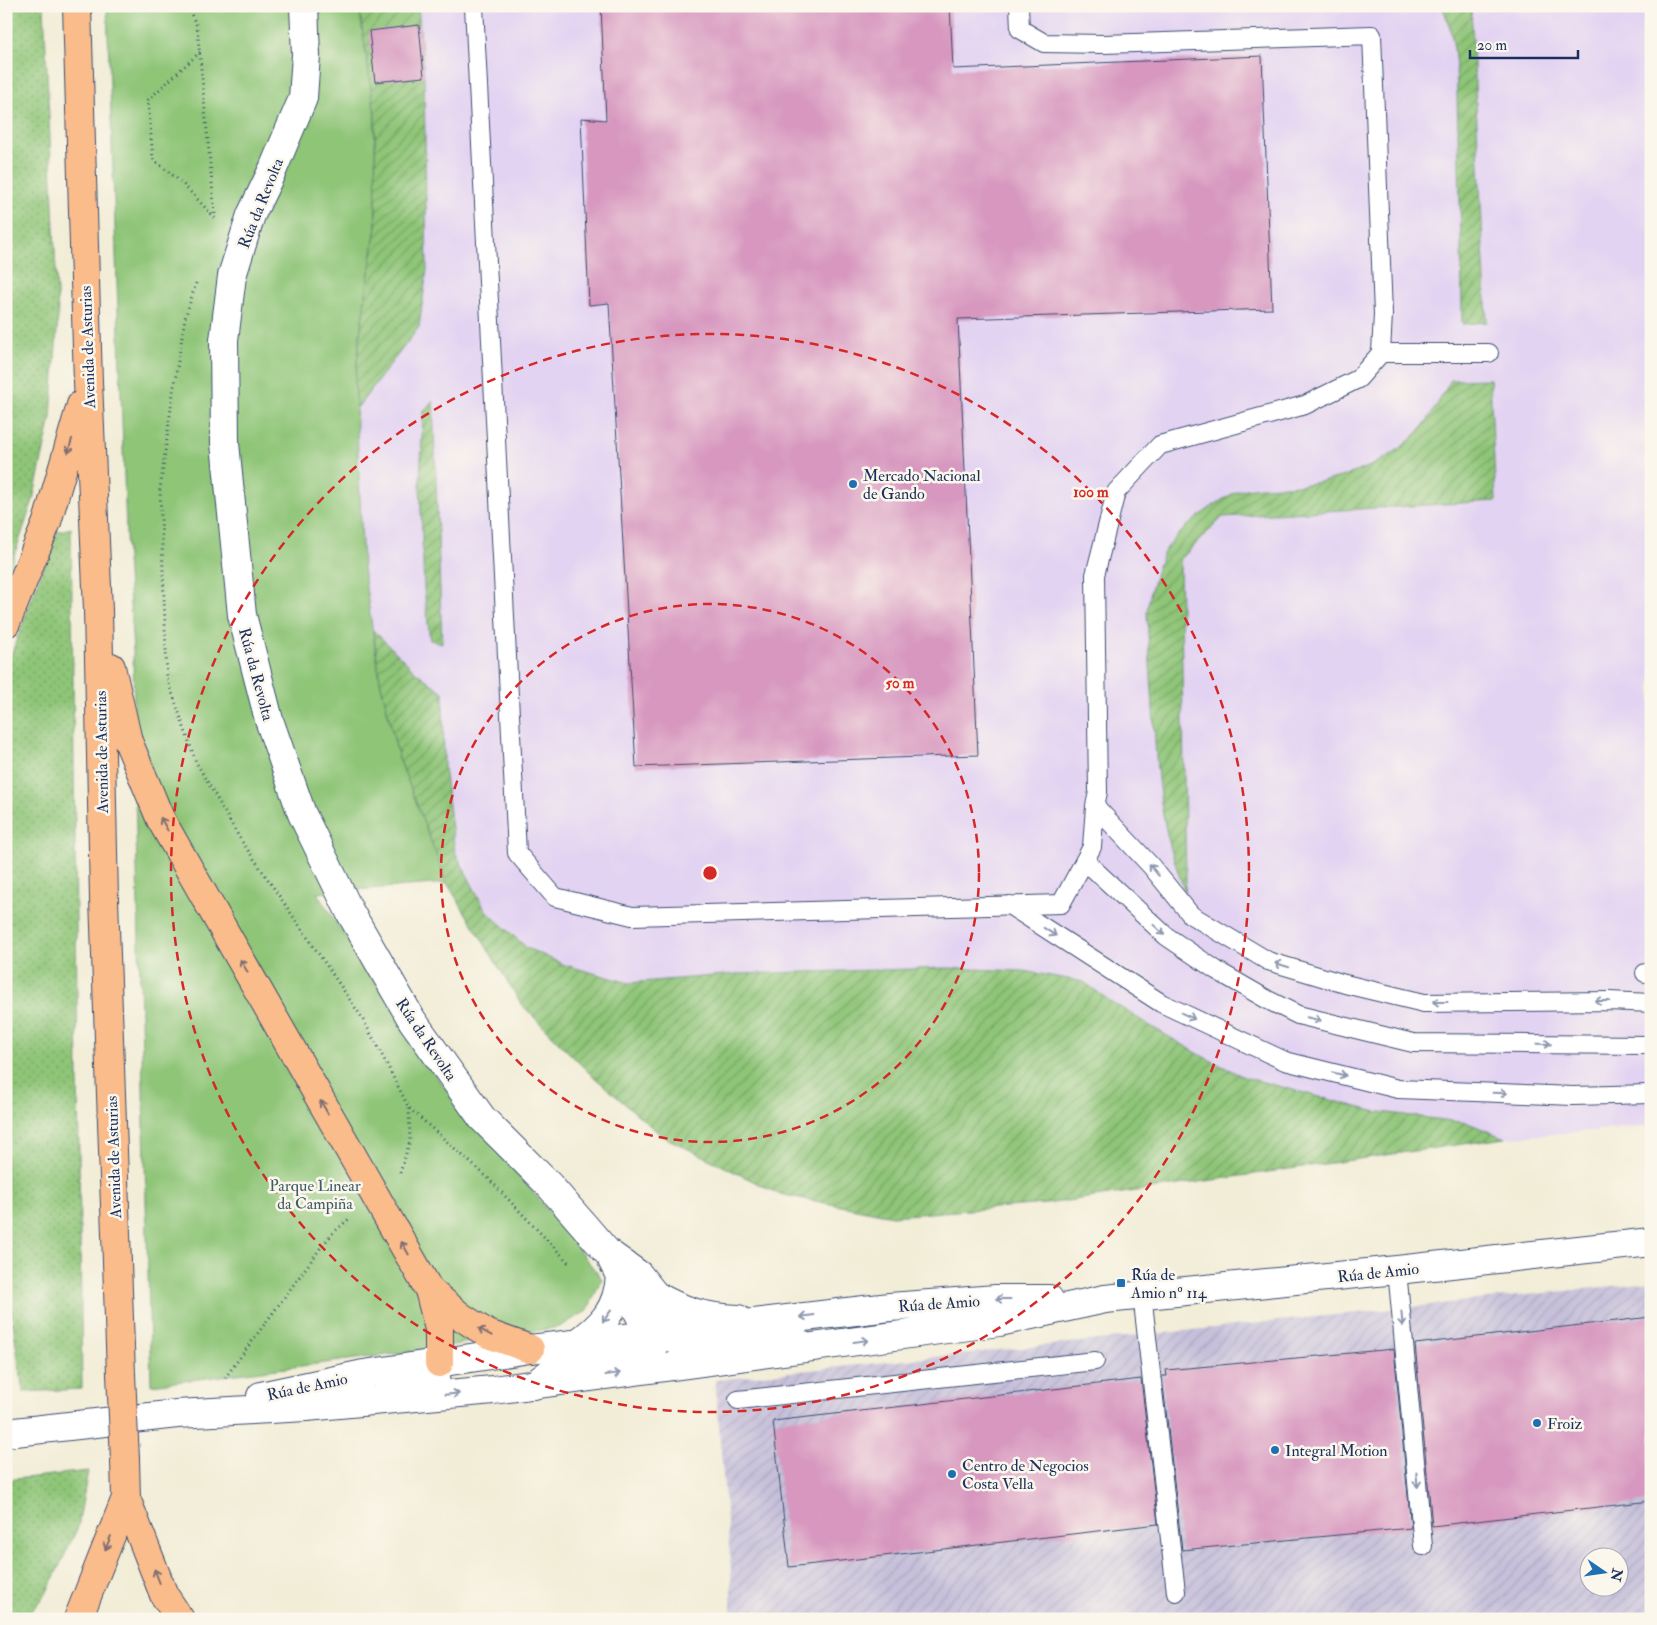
<svg xmlns="http://www.w3.org/2000/svg" width="1657" height="1625" font-family="'IM FELL Double Pica',serif">
	<style>
		.built { fill: #e3d3f2 }
		.industrial { fill: url(#industrial-furrows); fill-rule: evenodd }
		.grass { fill: url(#grass-dots); stroke: #547a6a }
		.park { fill: #8ec577; stroke: #547a6a }
		.garden { fill: url(#garden-furrows); stroke: #547a6a }
		.building { fill: #d797bf }
		.lines { fill: none; stroke-linecap: round; stroke-linejoin: round }
		.service-casing { stroke: #3b4c70; stroke-width: 20 }
		.minor-casing { stroke: #3b4c70; stroke-width: 30 }
		.tertiary-casing { stroke: #3b4c70; stroke-width: 30 }
		.primary-casing { stroke: #3b4c70; stroke-width: 30 }
		.path { stroke: #3b4c70; stroke-width: 3; stroke-dasharray: 1 4; stroke-linecap: butt }
		.service { stroke: #fff; stroke-width: 18 }
		.minor { stroke: #fff; stroke-width: 28 }
		.tertiary { stroke: #fff; stroke-width: 28 }
		.primary { stroke: #fabc8b; stroke-width: 28 }
		.primary-bridge-casing { stroke: #3b4c70; stroke-width: 30; stroke-linecap: butt }
		.primary-bridge { stroke: #fabc8b; stroke-width: 28 }
		.oneway { stroke: #7f6e72 }
		.oneway2 { stroke: #8d97ae }
		.ring { fill: none; stroke: #d62828; stroke-width: 2.5; stroke-dasharray: 9 6 }
		.poi-dot { fill: #1f6fb2; stroke: #fbf7ec; stroke-width: 2 }
		.labels { text-anchor: middle; stroke-width: 5; stroke-linejoin: round; paint-order: stroke }
		.street-label { font-size: 16px; fill: #1b2f5e; stroke: #fbf7ec }
		.poi-label { font-size: 16px; fill: #1b2f5e; stroke: #fbf7ec; text-anchor: start }
		.park-label { font-size: 16px; fill: #3e5c66; stroke: #fbf7ec }
		.centre { fill: #d62828; stroke: #fbf7ec; stroke-width: 2.5 }
		.ring-label { font-size: 15px; text-anchor: middle; font-weight: bold; fill: #d62828; stroke: #fbf7ec; stroke-width: 5; stroke-linejoin: round; paint-order: stroke }
	</style>
	<defs>
		<pattern id="industrial-furrows" width="10" height="10" patternUnits="userSpaceOnUse" patternTransform="scale(1.25)"><rect width="10" height="10" fill="#c6c0da"/><path d="M-1 1l2-2M0 10L10 0M9 11l2-2" fill="none" stroke="#aaa5be"/></pattern>
		<pattern id="grass-dots" width="8" height="8" patternUnits="userSpaceOnUse" patternTransform="scale(1.25)"><rect width="8" height="8" fill="#8ec577"/><path d="M2 2h.1M6 6h.1" fill="none" stroke="#73a065" stroke-width="1.8" stroke-linecap="round"/></pattern>
		<pattern id="garden-furrows" width="10" height="10" patternUnits="userSpaceOnUse" patternTransform="scale(1.25)"><rect width="10" height="10" fill="#8ec577"/><path d="M-1 1l2-2M0 10L10 0M9 11l2-2" fill="none" stroke="#73a065"/></pattern>
	</defs>
	<rect width="100%" height="100%" fill="#fbf7ec"/>
	<filter id="ink" filterUnits="userSpaceOnUse"><feTurbulence type="fractalNoise" baseFrequency=".02" numOctaves="2"/><feDisplacementMap in="SourceGraphic" scale="10" xChannelSelector="R" yChannelSelector="G"/><feConvolveMatrix kernelMatrix="1 2 1 2 8 2 1 2 1" color-interpolation-filters="sRGB"/></filter>
	<filter id="wash" filterUnits="userSpaceOnUse"><feTurbulence type="fractalNoise" baseFrequency=".0096" numOctaves="4" result="noise"/><feDisplacementMap in="SourceGraphic" scale="20" xChannelSelector="R" yChannelSelector="G"/><feGaussianBlur stdDeviation="1.12" result="paint"/><feColorMatrix in="noise" values="0 0 0 0 0 0 0 0 0 0 0 0 0 0 0 0 0 1.4 0 .05"/><feComposite in="paint" operator="in"/></filter>
	<g filter="url(#wash)">
		<rect width="100%" height="100%" fill="#f2edd7"/>
		<!-- built -->
		<path class="built" d="M 359,6 L 1651,6 L 1651,1126 L 1505,1138 L 1046,1204 L 891,1216 L 779,1194 L 662,1136 L 586,1070 L 522,1005 L 447,883 L 380,680 L 363,568 L 355,384 L 375,114 Z"/>
		<!-- industrial -->
		<path class="industrial" d="M 1651,1282 L 1651,1619 L 731,1619 L 731,1569 L 715,1380 ZM 1590,1558 L 1620,1558 L 1620,1588 L 1590,1588 Z"/>
		<!-- grass -->
		<path class="grass" d="M 6,6 L 44,6 L 58,315 L 51,418 L 33,500 L 6,580 Z
			M 71,528 L 82,1389 L 23,1392 L 6,1276 L 6,676 L 10,658 L 56,532 Z
			M 88,1471 L 78,1527 L 46,1594 L 24,1619 L 6,1619 L 6,1480 Z"/>
		<!-- park -->
		<path class="park" d="M 107,6 L 359,6 L 375,114 L 376,227 L 360,334 L 355,384 L 363,568 L 380,680 L 398,755 L 447,883 L 317,893 L 441,1083 L 542,1203 L 602,1279 L 587,1311 L 559,1327 L 411,1352 L 151,1385 L 135,796 L 133,651 L 127,559 Z"/>
		<!-- garden -->
		<path class="garden" d="M 359,6 L 418,6 L 424,77 L 427,270 L 419,327 L 357,408 L 355,384 L 360,334 L 376,227 L 375,114 Z
			M 1442,6 L 1471,6 L 1487,322 L 1462,324 C 1462,260 1460,197 1458,133 C 1456,91 1460,46 1442,6 Z
			M 1645,6 L 1651,6 L 1651,153 Z
			M 1490,379 L 1496,501 L 1223,517 L 1180,560 L 1186,878 L 1185,892 C 1177,871 1171,851 1166,830 C 1156,785 1155,738 1152,692 C 1151,673 1149,654 1148,635 C 1148,628 1147,620 1147,612 C 1148,600 1157,565 1163,554 C 1176,532 1211,505 1234,493 C 1250,485 1280,487 1298,485 C 1341,481 1389,464 1419,431 C 1432,416 1441,397 1451,380 Z
			M 433,401 L 442,643 L 430,640 L 424,589 L 420,485 L 423,412 Z
			M 373,630 L 417,673 L 443,692 L 444,767 L 455,852 L 486,911 L 527,948 L 565,965 L 629,983 L 736,974 L 947,968 L 1024,971 L 1084,982 L 1110,1001 L 1152,1027 L 1204,1057 L 1244,1077 L 1373,1111 L 1468,1123 L 1505,1138 L 1046,1204 L 892,1216 L 779,1194 L 662,1136 L 586,1070 L 522,1005 L 447,883 L 398,755 L 380,680 Z"/>
		<g id="blocks">
			<!-- building -->
			<path class="building" d="M 601,6 L 950,6 L 953,69 L 1262,56 L 1272,309 L 958,319 L 978,755 L 636,767 L 609,303 L 589,305 L 581,118 L 606,120 Z
				M 419,25 L 424,77 L 375,82 L 369,31 Z
				M 1651,1317 L 1651,1501 L 1432,1526 L 1415,1344 Z
				M 1394,1349 L 1411,1528 L 1182,1550 L 1162,1376 L 1167,1376 L 1166,1370 Z
				M 1141,1379 L 1158,1524 L 789,1567 L 773,1421 Z"/>
		</g>
	</g>
	<g filter="url(#ink)">
		<use href="#blocks" fill-opacity="0" stroke="#3b4c70" stroke-width="1"/>
		<g class="lines">
			<!-- service casing -->
			<g class="service-casing">
				<path id="service" d="M 474,6 L 517,853 L 555,897 L 632,916 L 1061,904 L 1092,847 L 1095,806 L 1098,792 L 1095,575 L 1116,492 L 1160,445 L 1305,405 L 1358,379 L 1381,353 L 1383,314 L 1372,35 L 1104,44 L 1044,43 L 1020,29 L 1019,6
					M 1381,353 L 1489,353
					M 1095,806 L 1151,866 L 1191,915 L 1268,961 L 1345,984 L 1424,1003 L 1609,1001 L 1651,1003
					M 1085,861 L 1166,936 L 1216,970 L 1268,1000 L 1298,1015 L 1413,1043 L 1651,1045
					M 1009,905 L 1161,1003 L 1285,1061 L 1398,1089 L 1573,1096 L 1651,1094
					M 1645,973 L 1651,973
					M 1397,1270 L 1423,1546
					M 1142,1294 L 1176,1592
					M 738,1400 L 1095,1361"/>
			</g>
			<!-- minor casing -->
			<g class="minor-casing">
				<path id="minor" d="M 304,6 L 306,55 L 303,98 L 273,169 L 251,215 L 232,276 L 224,340 L 225,443 L 242,615 L 269,720 L 302,814 L 350,912 L 412,1020 L 482,1118 L 549,1185 L 607,1252 L 639,1275 L 655,1295 L 663,1324 L 661,1334 L 653,1346 L 640,1350 L 594,1356 L 559,1366 L 534,1385
					M 612,1260 L 644,1324 L 661,1334 L 691,1345 L 754,1339 L 800,1344
					M 655,1295 C 684,1312 705,1317 738,1319
					M 576,1344 C 602,1326 618,1309 620,1276
					M 388,1388 L 427,1382 L 436,1375 L 439,1363"/>
			</g>
			<!-- tertiary casing -->
			<g class="tertiary-casing">
				<path id="tertiary" d="M 261,1396 L 364,1374 L 530,1349 L 890,1307 L 996,1299 L 1049,1299
					M 6,1433 L 177,1414 L 306,1407 L 493,1390 L 999,1322 L 1105,1299 L 1397,1270 L 1651,1242"/>
			</g>
			<!-- primary casing -->
			<g class="primary-casing">
				<path id="primary" d="M 77,6 L 88,382 L 98,610 L 104,899 L 121,1374
					M 6,623 L 47,522 L 81,405
					M 111,667 L 128,741 L 160,818 L 429,1290 L 439,1329 L 439,1363
					M 429,1290 L 460,1316 L 488,1334 L 530,1349
					M 125,1460 L 126,1498 L 164,1595 L 180,1619
					M 78,1619 L 126,1498"/>
			</g>
			<!-- path -->
			<path class="path" d="M 187,6 L 197,26 L 215,215
				M 200,52 L 148,100 L 153,159 L 181,182 L 215,218
				M 196,283 L 185,318 L 173,393 L 160,490 L 167,678 L 196,762 L 239,837 L 361,1016 L 381,1053 L 409,1108 L 488,1178 L 568,1262 L 571,1261
				M 400,1173 L 410,1141 L 409,1108
				M 225,1378 L 322,1246 L 333,1233 L 350,1218"/>
			<!-- service -->
			<use href="#service" class="service"/>
			<!-- minor -->
			<use href="#minor" class="minor"/>
			<!-- tertiary -->
			<use href="#tertiary" class="tertiary"/>
			<!-- primary -->
			<use href="#primary" class="primary"/>
			<!-- primary-bridge casing -->
			<g class="primary-bridge-casing">
				<path id="primary-bridge" d="M 121,1374 L 125,1460"/>
			</g>
			<!-- primary-bridge -->
			<use href="#primary-bridge" class="primary-bridge"/>
		</g>
		<!-- one-way arrows -->
		<defs><path id="oneway-shaft" d="M-6 0H5M1.5-3L5.5 0L1.5 3" fill="none" stroke-width="1.6" stroke-linecap="round" stroke-linejoin="round" transform="scale(1.25)"/></defs>
		<g class="oneway">
			<use href="#oneway-shaft" transform="translate(70 446) rotate(106)"/>
			<use href="#oneway-shaft" transform="translate(164 824) rotate(-119)"/>
			<use href="#oneway-shaft" transform="translate(244 966) rotate(-120)"/>
			<use href="#oneway-shaft" transform="translate(324 1107) rotate(-120)"/>
			<use href="#oneway-shaft" transform="translate(405 1248) rotate(-120)"/>
			<use href="#oneway-shaft" transform="translate(485 1332) rotate(-151)"/>
			<use href="#oneway-shaft" transform="translate(108 1543) rotate(112)"/>
			<use href="#oneway-shaft" transform="translate(157 1576) rotate(-111)"/>
		</g>
		<g class="oneway2">
			<use href="#oneway-shaft" transform="translate(1154 870) rotate(-130)"/>
			<use href="#oneway-shaft" transform="translate(1159 930) rotate(43)"/>
			<use href="#oneway-shaft" transform="translate(1050 932) rotate(33)"/>
			<use href="#oneway-shaft" transform="translate(1282 965) rotate(-163)"/>
			<use href="#oneway-shaft" transform="translate(1602 1001) rotate(180)"/>
			<use href="#oneway-shaft" transform="translate(1440 1002) rotate(180)"/>
			<use href="#oneway-shaft" transform="translate(1188 1016) rotate(25)"/>
			<use href="#oneway-shaft" transform="translate(1314 1019) rotate(13)"/>
			<use href="#oneway-shaft" transform="translate(1544 1044) rotate(1)"/>
			<use href="#oneway-shaft" transform="translate(1339 1074) rotate(14)"/>
			<use href="#oneway-shaft" transform="translate(1500 1093) rotate(2)"/>
			<use href="#oneway-shaft" transform="translate(1003 1299) rotate(180)"/>
			<use href="#oneway-shaft" transform="translate(607 1316) rotate(126)"/>
			<use href="#oneway-shaft" transform="translate(807 1316) rotate(173)"/>
			<use href="#oneway-shaft" transform="translate(1402 1319) rotate(85)"/>
			<use href="#oneway-shaft" transform="translate(861 1341) rotate(-8)"/>
			<use href="#oneway-shaft" transform="translate(613 1374) rotate(-8)"/>
			<use href="#oneway-shaft" transform="translate(452 1394) rotate(-5)"/>
			<use href="#oneway-shaft" transform="translate(1417 1480) rotate(85)"/>
		</g>
	</g>
	<!-- distance rings -->
	<g class="ring">
		<circle cx="710" cy="873" r="269"/>
		<circle cx="710" cy="873" r="539"/>
	</g>
	<!-- markers -->
	<g class="poi-dot">
		<circle cx="853" cy="484" r="5"/>
		<rect x="1116" y="1278" width="10" height="10" rx="2.5"/>
		<circle cx="1537" cy="1423" r="5"/>
		<circle cx="1275" cy="1450" r="5"/>
		<circle cx="952" cy="1474" r="5"/>
	</g>
	<g class="labels">
		<!-- street labels -->
		<g class="street-label">
			<text transform="translate(260 203) rotate(-68)" y="6">Rúa da Revolta</text>
			<text transform="translate(87 347) rotate(-92)" y="6">Avenida de Asturias</text>
			<text transform="translate(257 674) rotate(75)" y="6">Rúa da Revolta</text>
			<text transform="translate(101 752) rotate(-91)" y="6">Avenida de Asturias</text>
			<text transform="translate(427 1039) rotate(56)" y="6">Rúa da Revolta</text>
			<text transform="translate(113 1157) rotate(-92)" y="6">Avenida de Asturias</text>
			<text transform="translate(1378 1272) rotate(-6)" y="6">Rúa de Amio</text>
			<text transform="translate(939 1303) rotate(-4)" y="6">Rúa de Amio</text>
			<text transform="translate(307 1386) rotate(-12)" y="6">Rúa de Amio</text>
		</g>
		<!-- poi labels -->
		<g class="poi-label">
			<text x="863" y="481">Mercado Nacional<tspan x="863" dy="18">de Gando</tspan></text>
			<text x="1131" y="1280">Rúa de<tspan x="1131" dy="18">Amio nº 114</tspan></text>
			<text x="1547" y="1429">Froiz</text>
			<text x="1285" y="1456">Integral Motion</text>
			<text x="962" y="1471">Centro de Negocios<tspan x="962" dy="18">Costa Vella</tspan></text>
		</g>
		<!-- park labels -->
		<g class="park-label">
			<text x="315" y="1191">Parque Linear<tspan x="315" dy="18">da Campiña</tspan></text>
		</g>
	</g>
	<circle cx="710" cy="873" r="8" class="centre"/>
	<g class="ring-label">
		<text x="1091" y="497">100 m</text>
		<text x="900" y="688">50 m</text>
	</g>
	<!-- margin -->
	<rect width="1657" height="1625" fill="none" stroke="#fbf7ec" stroke-width="25"/>
	<!-- north arrow -->
	<g transform="translate(1604 1572) rotate(103)"><circle r="24" fill="#fbf7ec" stroke="#a1a7b3"/>
	<path d="M0-4L9 19L0 12L-9 19Z" fill="#1f6fb2"/>
	<text y="-8" font-size="14" font-weight="bold" text-anchor="middle" fill="#1b2f5e">N</text>
	</g>
	<!-- scale -->
	<path d="M1470 50v8h108v-8" fill="none" stroke="#1b2f5e" stroke-width="2.5"/>
	<text x="1477" y="50" font-size="15" fill="#1b2f5e" stroke="#fbf7ec" stroke-width="4" paint-order="stroke">20 m</text>
</svg>
